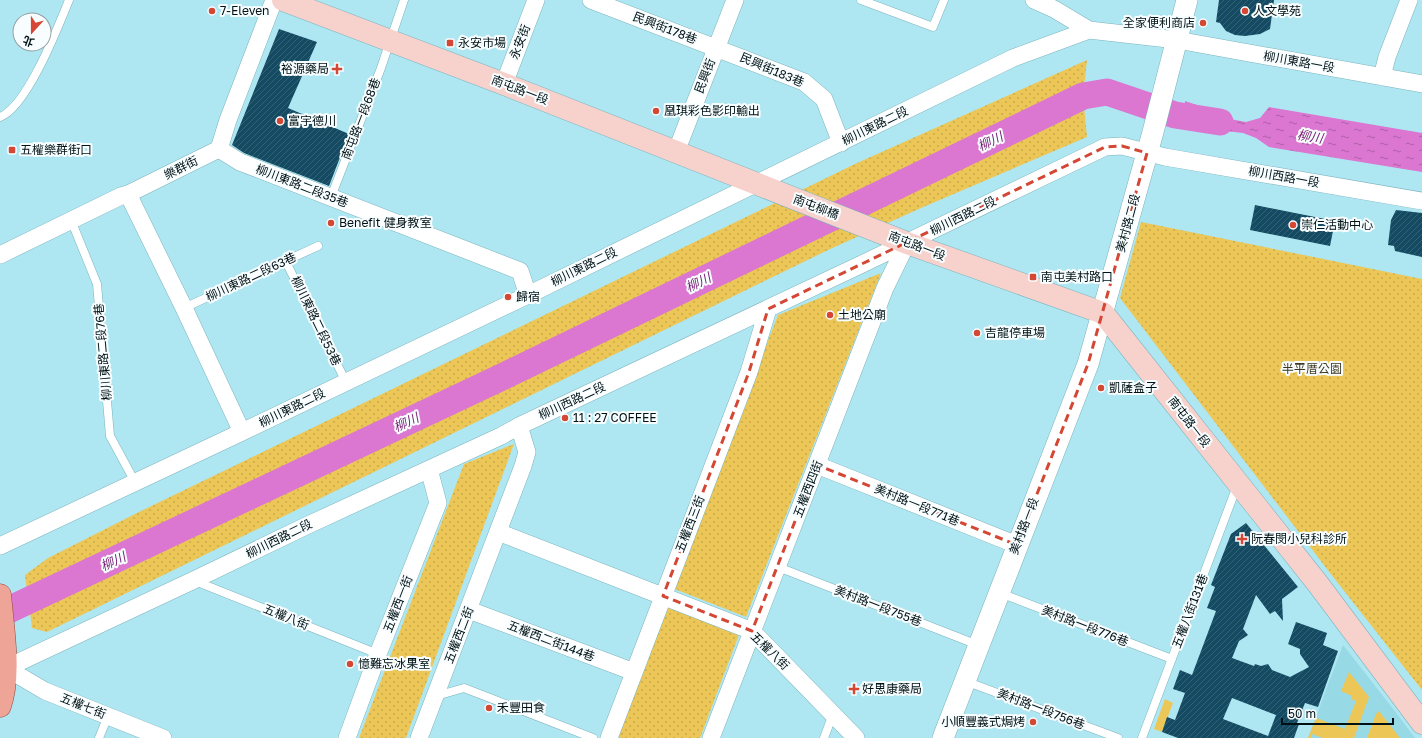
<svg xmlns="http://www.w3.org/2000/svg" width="1422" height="738" font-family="'Golos Text','Noto Sans TC',sans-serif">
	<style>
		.built { fill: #97d9e5 }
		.grass { fill: #ecc757 }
		.park { fill: url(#park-dots) }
		.water { fill: url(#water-ripples) }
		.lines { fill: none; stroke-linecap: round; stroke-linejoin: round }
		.river { stroke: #db76d1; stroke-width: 27 }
		.building { fill: url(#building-hatch); fill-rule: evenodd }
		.service-casing { stroke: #7cb4be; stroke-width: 9 }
		.minor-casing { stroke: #7cb4be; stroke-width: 18 }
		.tertiary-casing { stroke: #7cb4be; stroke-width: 22 }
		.secondary-casing { stroke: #7cb4be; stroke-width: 23 }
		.primary-casing { stroke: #94493e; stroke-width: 23 }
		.service { stroke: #fff; stroke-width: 8 }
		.minor { stroke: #fff; stroke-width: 17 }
		.tertiary { stroke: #fff; stroke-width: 21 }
		.secondary { stroke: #f7d1cc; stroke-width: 22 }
		.primary { stroke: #efa498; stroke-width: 22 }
		.marked { fill: none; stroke: #d44734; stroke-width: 3; stroke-dasharray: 8 5; stroke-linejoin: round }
		.poi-dot { fill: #d44734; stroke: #f8feff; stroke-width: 1.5 }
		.labels { text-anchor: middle; stroke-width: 4; stroke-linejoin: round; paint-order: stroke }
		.poi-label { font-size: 12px; fill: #001115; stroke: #f8feff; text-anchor: start }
		.street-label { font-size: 12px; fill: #001115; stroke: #f8feff }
		.park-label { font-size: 12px; fill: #3f371f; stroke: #f8feff }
		.water-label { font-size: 13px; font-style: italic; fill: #761a70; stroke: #f8feff }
	</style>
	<defs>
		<pattern id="park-dots" width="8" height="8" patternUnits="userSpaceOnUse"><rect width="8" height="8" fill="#ecc757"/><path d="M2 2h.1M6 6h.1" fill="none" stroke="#c9aa4b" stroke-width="1.8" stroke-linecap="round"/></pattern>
		<pattern id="water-ripples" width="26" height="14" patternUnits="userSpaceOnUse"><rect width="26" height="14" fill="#db76d1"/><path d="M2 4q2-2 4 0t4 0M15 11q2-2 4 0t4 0" fill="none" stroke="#af5fa8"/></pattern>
		<pattern id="building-hatch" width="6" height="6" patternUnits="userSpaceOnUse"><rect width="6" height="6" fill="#154b62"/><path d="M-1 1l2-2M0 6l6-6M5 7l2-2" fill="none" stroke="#346173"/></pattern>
	</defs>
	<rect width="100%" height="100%" fill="#aee7f2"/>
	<!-- built -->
	<path class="built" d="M 1343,645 L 1394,710 L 1415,738 L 1308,738 Z"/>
	<!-- grass -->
	<path class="grass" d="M 1349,672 L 1369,697 L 1354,738 L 1323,738 L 1312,734 L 1311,738 L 1308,738 L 1316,718 L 1345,729 L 1356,701 L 1351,699 L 1352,696 L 1341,691 Z
		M 1165,699 L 1173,703 L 1162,732 L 1154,729 Z
		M 1379,711 L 1400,738 L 1367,738 L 1376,714 Z"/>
	<!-- park -->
	<path class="park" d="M 1087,60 L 1083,96 L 1087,137 L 921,208 L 828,250 L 47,632 L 32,628 L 25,575 L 48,558 L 137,513 L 857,163 Z
		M 1141,222 L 1422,279 L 1422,690 L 1330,573 L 1120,298 Z
		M 881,273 L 746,617 L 672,588 L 778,315 Z
		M 514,444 L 406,738 L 359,738 L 464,464 Z
		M 666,604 L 740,632 L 700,738 L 617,738 Z"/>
	<!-- water -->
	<path class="water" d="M 1185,101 L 1215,111 L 1230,119 L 1246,122 L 1260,118 L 1269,107 L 1422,133 L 1422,172 L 1269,147 L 1256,138 L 1243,133 L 1225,131 L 1184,123 Z"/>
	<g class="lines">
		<!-- river -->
		<path class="river" d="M 0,614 L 504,376 L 1083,96 L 1107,92 L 1175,115 L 1220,122"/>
	</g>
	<!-- building -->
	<path class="building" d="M 1219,0 L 1274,0 L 1270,29 L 1260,34 L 1245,36 L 1235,35 L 1226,31 L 1220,23 L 1216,22 Z
		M 279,29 L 317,42 L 288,108 L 349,134 L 329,186 L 244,153 L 232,145 Z
		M 1255,205 L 1335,221 L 1330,246 L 1250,230 Z
		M 1396,210 L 1422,213 L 1422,257 L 1395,251 L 1394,246 L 1388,245 L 1391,220 Z
		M 1246,523 L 1298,587 L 1282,599 L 1283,621 L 1275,611 L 1270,614 L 1256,595 L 1243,629 L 1248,635 L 1239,641 L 1232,658 L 1254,666 L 1255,664 L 1261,666 L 1268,664 L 1272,670 L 1290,677 L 1309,667 L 1300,654 L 1300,649 L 1288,644 L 1296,622 L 1327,633 L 1323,645 L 1338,651 L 1318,707 L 1305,703 L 1297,723 L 1299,724 L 1294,738 L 1178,738 L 1162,732 L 1167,717 L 1175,720 L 1185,693 L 1173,689 L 1180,670 L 1192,675 L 1216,611 L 1207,608 L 1215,587 L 1211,585 L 1231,534 ZM 1232,698 L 1276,715 L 1268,736 L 1223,719 Z"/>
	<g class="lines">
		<!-- service casing -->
		<g class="service-casing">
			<path id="service" d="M 861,0 L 933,27 L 944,0
				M 0,117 C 27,107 58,27 69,0
				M 331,197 L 381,68 L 404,0
				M 71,220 L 97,284 L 110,436 L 135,482
				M 285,260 L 346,382
				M 184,308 L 318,246
				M 778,567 L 978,645
				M 195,581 L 378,654
				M 1000,593 L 1172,659
				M 965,681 L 1118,738
				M 436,696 L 464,688 L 593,738
				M 99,738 L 108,716
				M 824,738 L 833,714
				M 1142,738 L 1237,486"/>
		</g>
		<!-- minor casing -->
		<g class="minor-casing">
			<path id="minor" d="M 591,0 L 804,82 L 824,99 L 841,143
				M 1034,0 L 1054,9 L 1089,30
				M 1382,77 L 1387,57 L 1409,0
				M 504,84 L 536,0
				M 219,149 L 240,162 L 520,271 L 528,295
				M 676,152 L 735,0
				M 128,194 L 184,308 L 242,432
				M 0,255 L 121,196 L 128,194 L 219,149 L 228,120 L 274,0
				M 817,465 L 1017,545
				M 498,532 L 752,631 L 856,738
				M 0,546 L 242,432 L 528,295 L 1013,58 L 1089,30 L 1177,40 L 1422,84
				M 469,610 L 634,672
				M 6,668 L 45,691 L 163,738
				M 0,671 L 194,580 L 308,525 L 501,436 L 519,426 L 860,265 L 1105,147 L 1122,146 L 1165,157 L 1422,201
				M 347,738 L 378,654 L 438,503 L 429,469
				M 419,738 L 523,466 L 527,452 L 519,426
				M 609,738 L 749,372 L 768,309
				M 711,738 L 885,288 L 907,243"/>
		</g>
		<!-- tertiary casing -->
		<g class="tertiary-casing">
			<path id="tertiary" d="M 943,738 L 1088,364 L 1153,132 L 1187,0"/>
		</g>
		<!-- secondary casing -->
		<g class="secondary-casing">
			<path id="secondary" d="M 283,0 L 504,84 L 907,243 L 1103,313 L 1318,584 L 1422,723"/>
		</g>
		<!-- primary casing -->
		<g class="primary-casing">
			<path id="primary" d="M 0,595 C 3,629 11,674 0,706"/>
		</g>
		<!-- service -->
		<use href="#service" class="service"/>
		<!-- minor -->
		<use href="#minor" class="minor"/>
		<!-- tertiary -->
		<use href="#tertiary" class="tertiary"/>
		<!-- secondary -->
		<use href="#secondary" class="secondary"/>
		<!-- primary -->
		<use href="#primary" class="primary"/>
	</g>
	<!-- marked area -->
	<path class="marked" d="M 1122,146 L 1147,153 L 1088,364 L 1017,545 L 817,465 L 752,631 L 663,596 L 749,372 L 768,309 L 1105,147 Z"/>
	<!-- markers -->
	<g class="poi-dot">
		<circle cx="212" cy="11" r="4"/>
		<circle cx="1245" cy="11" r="4"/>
		<circle cx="1203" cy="23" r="4"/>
		<rect x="446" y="39" width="8" height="8" rx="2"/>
		<path d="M335 63h4v4h4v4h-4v4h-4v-4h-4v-4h4z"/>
		<circle cx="656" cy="111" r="4"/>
		<circle cx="280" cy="121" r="4"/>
		<rect x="8" y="146" width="8" height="8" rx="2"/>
		<circle cx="331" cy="223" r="4"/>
		<circle cx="1293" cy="225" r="4"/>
		<rect x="1029" y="273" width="8" height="8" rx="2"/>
		<circle cx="508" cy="297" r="4"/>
		<circle cx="830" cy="315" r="4"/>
		<circle cx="977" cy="333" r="4"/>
		<circle cx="1101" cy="388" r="4"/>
		<circle cx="565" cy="418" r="4"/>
		<path d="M1240 533h4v4h4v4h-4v4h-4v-4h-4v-4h4z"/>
		<circle cx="350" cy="664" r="4"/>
		<path d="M852 683h4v4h4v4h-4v4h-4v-4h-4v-4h4z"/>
		<circle cx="489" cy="708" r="4"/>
		<circle cx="1033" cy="722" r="4"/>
	</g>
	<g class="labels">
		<!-- poi labels -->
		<g class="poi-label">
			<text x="220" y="15">7-Eleven</text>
			<text x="1253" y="15">人文學苑</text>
			<text x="1195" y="27" text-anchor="end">全家便利商店</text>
			<text x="458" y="47">永安市場</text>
			<text x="329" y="73" text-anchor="end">裕源藥局</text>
			<text x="664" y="115">凰琪彩色影印輸出</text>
			<text x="288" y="125">富宇德川</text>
			<text x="20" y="154">五權樂群街口</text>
			<text x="339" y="227">Benefit 健身教室</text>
			<text x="1301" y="229">崇仁活動中心</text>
			<text x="1041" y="281">南屯美村路口</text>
			<text x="516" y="301">歸宿</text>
			<text x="838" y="319">土地公廟</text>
			<text x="985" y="337">吉龍停車場</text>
			<text x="1109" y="392">凱薩盒子</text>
			<text x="573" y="422">11 : 27 COFFEE</text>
			<text x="1251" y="543">阮春閔小兒科診所</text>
			<text x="358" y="668">憶難忘冰果室</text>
			<text x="862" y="693">好思康藥局</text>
			<text x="497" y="712">禾豐田食</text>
			<text x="1025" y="726" text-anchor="end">小順豐義式焗烤</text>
		</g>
		<!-- street labels -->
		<g class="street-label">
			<text transform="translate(665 28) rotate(21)" y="4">民興街178巷</text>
			<text transform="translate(520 42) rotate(-69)" y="4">永安街</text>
			<text transform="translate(1299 62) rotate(10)" y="4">柳川東路一段</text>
			<text transform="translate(772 70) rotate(23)" y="4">民興街183巷</text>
			<text transform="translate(705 76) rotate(-69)" y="4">民興街</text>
			<text transform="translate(520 90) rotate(21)" y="4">南屯路一段</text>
			<text transform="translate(361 119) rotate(-69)" y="4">南屯路一段68巷</text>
			<text transform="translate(875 126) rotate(-26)" y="4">柳川東路二段</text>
			<text transform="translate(181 168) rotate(-27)" y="4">樂群街</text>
			<text transform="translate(1284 177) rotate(10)" y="4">柳川西路一段</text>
			<text transform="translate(302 186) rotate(21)" y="4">柳川東路二段35巷</text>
			<text transform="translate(816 207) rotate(21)" y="4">南屯柳橋</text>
			<text transform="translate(963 216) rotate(-26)" y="4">柳川西路二段</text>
			<text transform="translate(1128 223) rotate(-75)" y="4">美村路二段</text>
			<text transform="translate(917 246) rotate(21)" y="4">南屯路一段</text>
			<text transform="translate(584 267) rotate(-26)" y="4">柳川東路二段</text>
			<text transform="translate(251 277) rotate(-25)" y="4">柳川東路二段63巷</text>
			<text transform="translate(316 321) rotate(64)" y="4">柳川東路二段53巷</text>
			<text transform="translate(103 352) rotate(-95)" y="4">柳川東路二段76巷</text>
			<text transform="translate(572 401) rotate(-25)" y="4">柳川西路二段</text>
			<text transform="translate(292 408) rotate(-26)" y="4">柳川東路二段</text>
			<text transform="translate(1189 422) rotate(52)" y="4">南屯路一段</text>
			<text transform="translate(808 489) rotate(-69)" y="4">五權西四街</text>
			<text transform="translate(917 505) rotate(22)" y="4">美村路一段771巷</text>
			<text transform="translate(690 524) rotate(-69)" y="4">五權西三街</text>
			<text transform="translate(1024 526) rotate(-69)" y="4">美村路一段</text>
			<text transform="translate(279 539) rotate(-26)" y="4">柳川西路二段</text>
			<text transform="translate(398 604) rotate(-69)" y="4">五權西一街</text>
			<text transform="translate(878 606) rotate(21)" y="4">美村路一段755巷</text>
			<text transform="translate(1190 611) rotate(-69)" y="4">五權八街131巷</text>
			<text transform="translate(286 617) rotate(22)" y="4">五權八街</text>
			<text transform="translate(1085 626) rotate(21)" y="4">美村路一段776巷</text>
			<text transform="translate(459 635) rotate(-69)" y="4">五權西二街</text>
			<text transform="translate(551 641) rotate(21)" y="4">五權西二街144巷</text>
			<text transform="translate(770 651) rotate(44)" y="4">五權八街</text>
			<text transform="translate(83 706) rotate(22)" y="4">五權七街</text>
			<text transform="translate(1041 709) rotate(21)" y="4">美村路一段756巷</text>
		</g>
		<!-- park labels -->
		<g class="park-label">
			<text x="1312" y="373">半平厝公園</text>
		</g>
		<!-- water labels -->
		<g class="water-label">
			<text transform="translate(1310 136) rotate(9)" y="5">柳川</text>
			<text transform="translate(990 141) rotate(-26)" y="5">柳川</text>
			<text transform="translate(698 282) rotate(-26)" y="5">柳川</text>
			<text transform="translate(406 422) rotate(-25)" y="5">柳川</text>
			<text transform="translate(113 561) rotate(-25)" y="5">柳川</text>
		</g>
	</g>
	<!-- north arrow -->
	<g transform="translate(32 32) rotate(201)"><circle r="19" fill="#f8feff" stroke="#959fa1"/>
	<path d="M0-3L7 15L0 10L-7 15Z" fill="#d44734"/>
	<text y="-6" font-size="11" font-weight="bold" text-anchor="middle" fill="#001115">北</text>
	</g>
	<!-- scale -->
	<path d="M1282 718v6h111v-6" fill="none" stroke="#001115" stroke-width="2"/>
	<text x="1288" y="718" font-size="12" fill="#001115" stroke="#f8feff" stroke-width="3" paint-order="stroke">50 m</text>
</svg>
